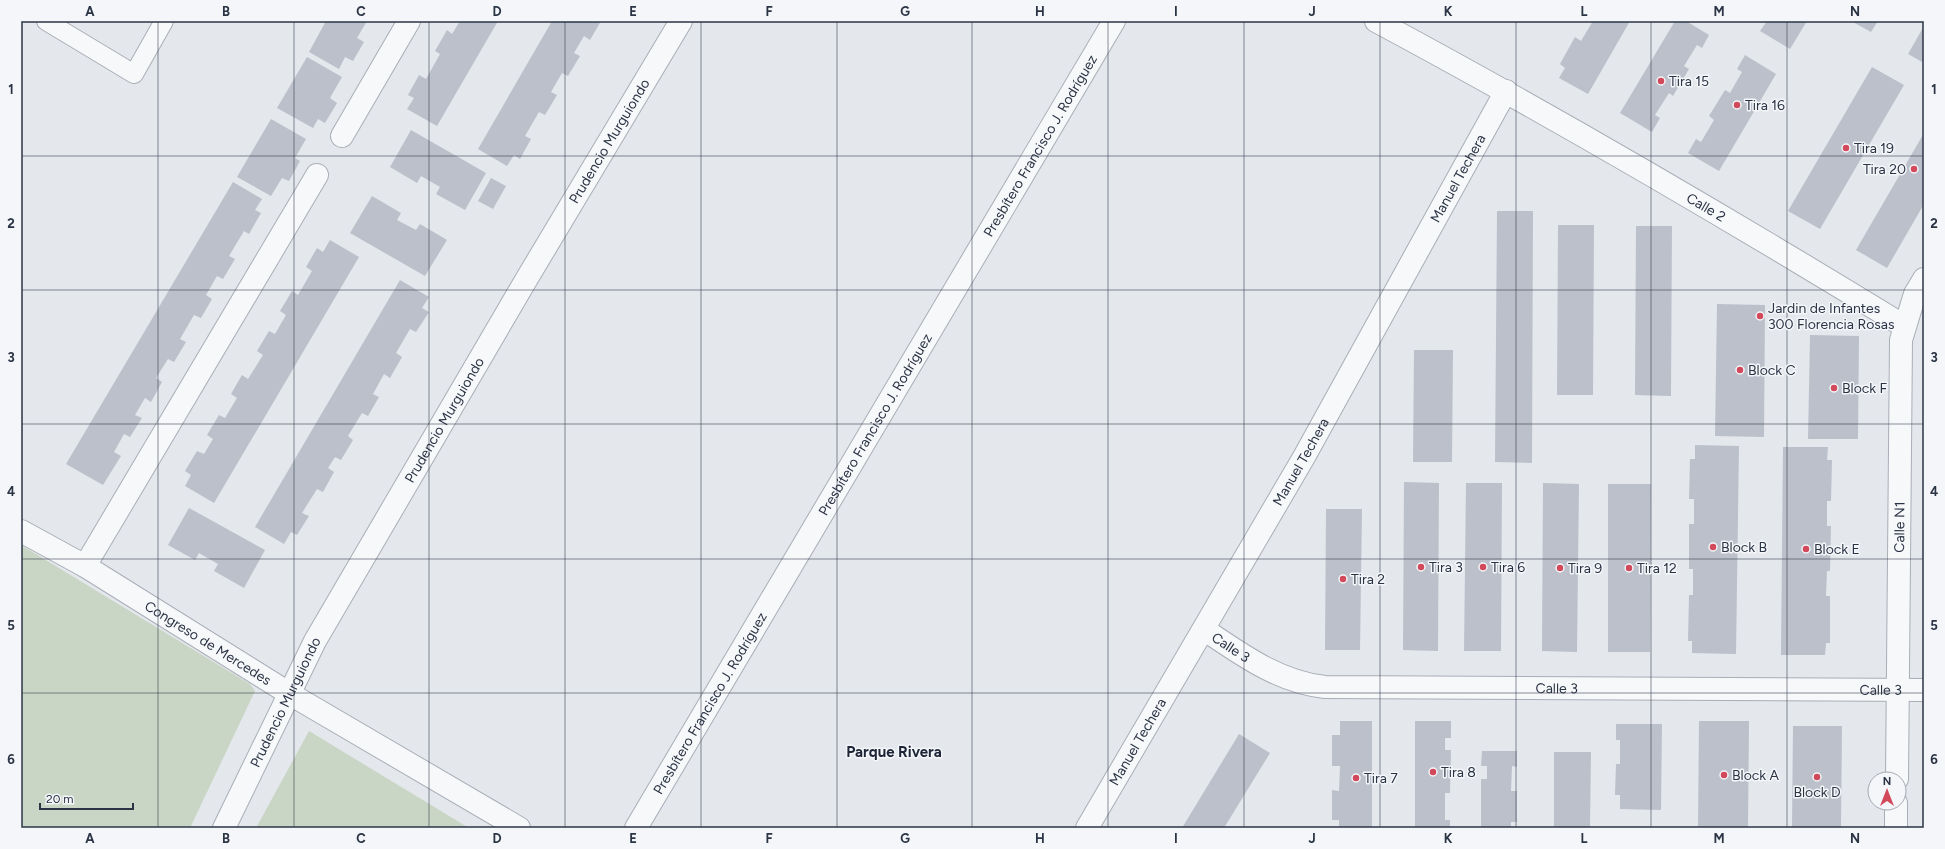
<svg xmlns="http://www.w3.org/2000/svg" width="1945" height="849" font-family="Figtree,sans-serif">
	<style>
		.green { fill: #c9d6c5 }
		.building { fill: #bbc0ca }
		.lines { fill: none; stroke-linecap: round; stroke-linejoin: round }
		.lane-casing { stroke: #a9aeb7; stroke-width: 20 }
		.street-casing { stroke: #a9aeb7; stroke-width: 24 }
		.lane { stroke: #f7f8fa; stroke-width: 18 }
		.street { stroke: #f7f8fa; stroke-width: 22 }
		.grid { fill: none; stroke: #2b3445; stroke-width: 1; stroke-opacity: 0.55 }
		.poi-dot { fill: #d1495b; stroke: #f4f6f9; stroke-width: 1.5 }
		.labels { text-anchor: middle; stroke-width: 3; stroke-linejoin: round; paint-order: stroke }
		.poi-label { font-size: 14px; fill: #2b3445; stroke: #f4f6f9; text-anchor: start }
		.street-label { font-size: 14px; fill: #2b3445; stroke: #f4f6f9 }
		.neighbourhood-label { font-size: 15px; font-weight: bold; fill: #1d2536; stroke: #f4f6f9 }
		.neatline { fill: none; stroke: #2b3445; stroke-width: 1.5 }
		.grid-label { font-size: 13px; text-anchor: middle; font-weight: bold; fill: #2b3445 }
	</style>
	<rect width="100%" height="100%" fill="#e4e7ec"/>
	<!-- green -->
	<path class="green" d="M 21,545 L 250,684 L 255,691 L 190,828 L 21,828 Z
		M 309,731 L 469,828 L 256,828 Z"/>
	<!-- building -->
	<path class="building" d="M 326,21 L 367,21 L 357,38 L 364,42 L 353,61 L 345,57 L 339,69 L 309,52 Z
		M 460,21 L 498,21 L 437,126 L 407,109 L 414,98 L 408,95 L 419,75 L 426,79 L 440,54 L 435,51 L 447,30 L 452,34 Z
		M 552,21 L 601,21 L 590,40 L 584,36 L 574,53 L 580,56 L 568,76 L 562,73 L 551,92 L 557,95 L 545,115 L 539,112 L 525,136 L 531,139 L 520,159 L 514,155 L 507,166 L 478,149 Z
		M 1593,21 L 1630,21 L 1588,94 L 1559,78 L 1565,68 L 1560,64 L 1575,37 L 1581,41 Z
		M 1675,21 L 1686,21 L 1709,35 L 1702,48 L 1697,45 L 1684,66 L 1689,69 L 1673,96 L 1669,93 L 1655,115 L 1660,118 L 1652,132 L 1620,113 Z
		M 1767,21 L 1807,21 L 1790,49 L 1760,31 Z
		M 1851,21 L 1878,21 L 1871,32 Z
		M 1924,26 L 1924,63 L 1908,54 Z
		M 1745,55 L 1776,74 L 1719,171 L 1688,153 L 1696,139 L 1701,142 L 1714,120 L 1709,116 L 1725,90 L 1730,93 L 1742,72 L 1737,69 Z
		M 307,57 L 342,77 L 330,98 L 337,103 L 325,123 L 318,119 L 313,128 L 277,108 Z
		M 1872,67 L 1904,85 L 1820,229 L 1788,211 Z
		M 271,119 L 306,139 L 295,158 L 300,161 L 289,181 L 282,178 L 271,196 L 237,177 Z
		M 411,130 L 486,173 L 465,210 L 436,194 L 440,187 L 421,176 L 417,183 L 390,167 Z
		M 1924,133 L 1924,204 L 1887,268 L 1856,250 Z
		M 491,178 L 506,186 L 493,209 L 478,201 Z
		M 233,182 L 262,199 L 255,210 L 261,213 L 249,234 L 244,231 L 229,256 L 235,259 L 223,279 L 217,276 L 206,295 L 212,299 L 201,318 L 194,315 L 180,339 L 186,342 L 174,362 L 168,359 L 156,378 L 162,382 L 151,402 L 145,398 L 135,415 L 142,418 L 130,437 L 124,434 L 114,452 L 121,456 L 103,485 L 66,464 Z
		M 372,196 L 401,213 L 397,220 L 416,230 L 420,224 L 447,240 L 425,276 L 350,233 Z
		M 1497,211 L 1533,211 L 1532,463 L 1495,462 Z
		M 1558,225 L 1594,225 L 1593,395 L 1557,395 Z
		M 1636,226 L 1672,226 L 1671,396 L 1635,395 Z
		M 330,240 L 359,257 L 214,503 L 185,486 L 191,475 L 185,471 L 197,451 L 204,454 L 213,439 L 207,435 L 219,415 L 225,418 L 237,398 L 231,394 L 242,375 L 248,379 L 263,355 L 257,351 L 269,331 L 275,334 L 286,315 L 280,311 L 292,291 L 298,295 L 312,271 L 306,267 L 317,248 L 323,252 Z
		M 400,280 L 429,297 L 422,308 L 429,312 L 416,332 L 410,329 L 396,353 L 402,357 L 390,378 L 384,374 L 373,394 L 379,397 L 368,416 L 362,413 L 348,436 L 353,440 L 341,460 L 335,457 L 328,468 L 334,472 L 323,492 L 317,489 L 302,513 L 309,516 L 297,535 L 291,532 L 284,544 L 255,527 Z
		M 1717,304 L 1765,305 L 1764,437 L 1715,436 Z
		M 1810,335 L 1859,336 L 1858,439 L 1808,439 Z
		M 1414,350 L 1453,350 L 1452,462 L 1413,462 Z
		M 1695,445 L 1739,446 L 1736,654 L 1692,653 L 1692,641 L 1688,641 L 1689,595 L 1693,595 L 1693,569 L 1689,569 L 1689,524 L 1694,524 L 1694,499 L 1689,499 L 1690,459 L 1695,459 Z
		M 1783,447 L 1828,447 L 1827,460 L 1832,460 L 1831,501 L 1827,501 L 1827,526 L 1831,526 L 1830,571 L 1827,571 L 1826,596 L 1830,596 L 1830,643 L 1826,643 L 1825,655 L 1781,655 Z
		M 1404,482 L 1439,483 L 1438,651 L 1403,650 Z
		M 1466,483 L 1502,483 L 1501,651 L 1464,651 Z
		M 1543,483 L 1579,484 L 1577,652 L 1542,651 Z
		M 1608,484 L 1651,484 L 1650,652 L 1608,652 Z
		M 189,508 L 265,550 L 244,588 L 214,571 L 218,564 L 199,553 L 195,560 L 168,545 Z
		M 1326,509 L 1362,509 L 1360,650 L 1325,650 Z
		M 1340,721 L 1372,721 L 1372,828 L 1339,828 L 1339,820 L 1332,820 L 1332,790 L 1339,791 L 1340,766 L 1332,766 L 1332,735 L 1340,735 Z
		M 1415,721 L 1451,721 L 1451,738 L 1445,738 L 1445,750 L 1451,750 L 1450,793 L 1445,793 L 1445,820 L 1450,820 L 1450,828 L 1415,828 Z
		M 1699,721 L 1749,721 L 1748,828 L 1698,828 Z
		M 1616,724 L 1662,724 L 1661,810 L 1620,809 L 1620,795 L 1615,795 L 1616,764 L 1620,764 L 1620,740 L 1616,740 Z
		M 1793,726 L 1842,726 L 1841,828 L 1792,828 Z
		M 1239,734 L 1270,753 L 1224,828 L 1182,828 Z
		M 1482,751 L 1517,751 L 1517,767 L 1512,766 L 1511,791 L 1517,791 L 1517,822 L 1511,822 L 1511,828 L 1481,828 L 1481,779 L 1487,779 L 1487,766 L 1481,766 Z
		M 1554,752 L 1591,752 L 1590,828 L 1554,828 Z"/>
	<g class="lines">
		<!-- lane casing -->
		<g class="lane-casing">
			<path id="lane" d="M 46,21 L 134,74 L 164,21"/>
		</g>
		<!-- street casing -->
		<g class="street-casing">
			<g id="street">
				<path id="s1" d="M 1376,21 C 1555,117 1731,220 1904,326"/>
				<path d="M 342,136 L 409,21"/>
				<path id="s2" d="M 21,531 L 85,566 L 290,694 L 519,828"/>
				<path d="M 85,566 L 317,175"/>
				<path id="s3" d="M 1205,630 C 1242,655 1279,682 1325,687 L 1924,690"/>
				<path id="s4" d="M 1897,779 L 1901,340 L 1915,294 L 1924,279"/>
				<path id="s5" d="M 224,828 L 315,641 L 526,280 L 681,21"/>
				<path id="s6" d="M 636,828 L 1114,21"/>
				<path id="s7" d="M 1087,828 L 1304,457 L 1506,91"/>
				<path d="M 1896,828 L 1896,803"/>
			</g>
		</g>
		<!-- lane -->
		<use href="#lane" class="lane"/>
		<!-- street -->
		<use href="#street" class="street"/>
	</g>
	<!-- grid -->
	<path class="grid" d="M 158,21 L 158,828M 294,21 L 294,828M 429,21 L 429,828M 565,21 L 565,828M 701,21 L 701,828M 837,21 L 837,828M 972,21 L 972,828M 1108,21 L 1108,828M 1244,21 L 1244,828M 1380,21 L 1380,828M 1516,21 L 1516,828M 1651,21 L 1651,828M 1787,21 L 1787,828M 21,156 L 1924,156M 21,290 L 1924,290M 21,424 L 1924,424M 21,559 L 1924,559M 21,693 L 1924,693"/>
	<!-- markers -->
	<g class="poi-dot">
		<circle cx="1661" cy="81" r="4"/>
		<circle cx="1737" cy="105" r="4"/>
		<circle cx="1846" cy="148" r="4"/>
		<circle cx="1914" cy="169" r="4"/>
		<circle cx="1760" cy="316" r="4"/>
		<circle cx="1740" cy="370" r="4"/>
		<circle cx="1834" cy="388" r="4"/>
		<circle cx="1713" cy="547" r="4"/>
		<circle cx="1806" cy="549" r="4"/>
		<circle cx="1421" cy="567" r="4"/>
		<circle cx="1483" cy="567" r="4"/>
		<circle cx="1560" cy="568" r="4"/>
		<circle cx="1629" cy="568" r="4"/>
		<circle cx="1343" cy="579" r="4"/>
		<circle cx="1433" cy="772" r="4"/>
		<circle cx="1724" cy="775" r="4"/>
		<circle cx="1817" cy="777" r="4"/>
		<circle cx="1356" cy="778" r="4"/>
	</g>
	<g class="labels">
		<!-- poi labels -->
		<g class="poi-label">
			<text x="1669" y="86">Tira 15</text>
			<text x="1745" y="110">Tira 16</text>
			<text x="1854" y="153">Tira 19</text>
			<text x="1906" y="174" text-anchor="end">Tira 20</text>
			<text x="1768" y="313">Jardin de Infantes<tspan x="1768" dy="16">300 Florencia Rosas</tspan></text>
			<text x="1748" y="375">Block C</text>
			<text x="1842" y="393">Block F</text>
			<text x="1721" y="552">Block B</text>
			<text x="1814" y="554">Block E</text>
			<text x="1429" y="572">Tira 3</text>
			<text x="1491" y="572">Tira 6</text>
			<text x="1568" y="573">Tira 9</text>
			<text x="1637" y="573">Tira 12</text>
			<text x="1351" y="584">Tira 2</text>
			<text x="1441" y="777">Tira 8</text>
			<text x="1732" y="780">Block A</text>
			<text x="1364" y="783">Tira 7</text>
			<text x="1817" y="797" text-anchor="middle">Block D</text>
		</g>
		<!-- street labels -->
		<g class="street-label">
			<text dy="5" stroke="none"><textPath href="#s5" startOffset="788">Prudencio Murguiondo</textPath></text>
			<text dy="5" stroke="none"><textPath href="#s6" startOffset="793">Presbítero Francisco J. Rodríguez</textPath></text>
			<text dy="5" stroke="none"><textPath href="#s7" startOffset="748">Manuel Techera</textPath></text>
			<text dy="5" stroke="none"><textPath href="#s1" startOffset="379">Calle 2</textPath></text>
			<text dy="5" stroke="none"><textPath href="#s5" startOffset="464">Prudencio Murguiondo</textPath></text>
			<text dy="5" stroke="none"><textPath href="#s6" startOffset="469">Presbítero Francisco J. Rodríguez</textPath></text>
			<text dy="5" stroke="none"><textPath href="#s7" startOffset="424">Manuel Techera</textPath></text>
			<text dy="5" stroke="none"><textPath href="#s4" startOffset="252">Calle N1</textPath></text>
			<text dy="5" stroke="none"><textPath href="#s2" startOffset="218">Congreso de Mercedes</textPath></text>
			<text dy="5" stroke="none"><textPath href="#s3" startOffset="31">Calle 3</textPath></text>
			<text dy="5" stroke="none"><textPath href="#s3" startOffset="366">Calle 3</textPath></text>
			<text dy="5" stroke="none"><textPath href="#s3" startOffset="690">Calle 3</textPath></text>
			<text dy="5" stroke="none"><textPath href="#s5" startOffset="140">Prudencio Murguiondo</textPath></text>
			<text dy="5" stroke="none"><textPath href="#s6" startOffset="145">Presbítero Francisco J. Rodríguez</textPath></text>
			<text dy="5" stroke="none"><textPath href="#s7" startOffset="100">Manuel Techera</textPath></text>
		</g>
		<!-- neighbourhood labels -->
		<g class="neighbourhood-label">
			<text x="894" y="757">Parque Rivera</text>
		</g>
	</g>
	<!-- border -->
	<rect width="1945" height="849" fill="none" stroke="#f4f6f9" stroke-width="44"/>
	<!-- north arrow -->
	<g transform="translate(1887 791)"><circle r="19" fill="#f4f6f9" stroke="#a4a8b1"/>
	<path d="M0-3L7 15L0 10L-7 15Z" fill="#d1495b"/>
	<text y="-6" font-size="11" font-weight="bold" text-anchor="middle" fill="#2b3445">N</text>
	</g>
	<!-- scale -->
	<path d="M40 803v6h93v-6" fill="none" stroke="#2b3445" stroke-width="2"/>
	<text x="46" y="803" font-size="12" fill="#2b3445" stroke="#f4f6f9" stroke-width="3" paint-order="stroke">20 m</text>
	<rect x="22" y="22" width="1901" height="805" class="neatline"/>
	<g class="grid-label">
		<text x="90" y="16">A</text>
		<text x="226" y="16">B</text>
		<text x="361" y="16">C</text>
		<text x="497" y="16">D</text>
		<text x="633" y="16">E</text>
		<text x="769" y="16">F</text>
		<text x="905" y="16">G</text>
		<text x="1040" y="16">H</text>
		<text x="1176" y="16">I</text>
		<text x="1312" y="16">J</text>
		<text x="1448" y="16">K</text>
		<text x="1584" y="16">L</text>
		<text x="1719" y="16">M</text>
		<text x="1855" y="16">N</text>
		<text x="11" y="94">1</text>
		<text x="1934" y="94">1</text>
		<text x="11" y="228">2</text>
		<text x="1934" y="228">2</text>
		<text x="11" y="362">3</text>
		<text x="1934" y="362">3</text>
		<text x="11" y="496">4</text>
		<text x="1934" y="496">4</text>
		<text x="11" y="630">5</text>
		<text x="1934" y="630">5</text>
		<text x="11" y="764">6</text>
		<text x="1934" y="764">6</text>
		<text x="90" y="843">A</text>
		<text x="226" y="843">B</text>
		<text x="361" y="843">C</text>
		<text x="497" y="843">D</text>
		<text x="633" y="843">E</text>
		<text x="769" y="843">F</text>
		<text x="905" y="843">G</text>
		<text x="1040" y="843">H</text>
		<text x="1176" y="843">I</text>
		<text x="1312" y="843">J</text>
		<text x="1448" y="843">K</text>
		<text x="1584" y="843">L</text>
		<text x="1719" y="843">M</text>
		<text x="1855" y="843">N</text>
	</g>
</svg>
